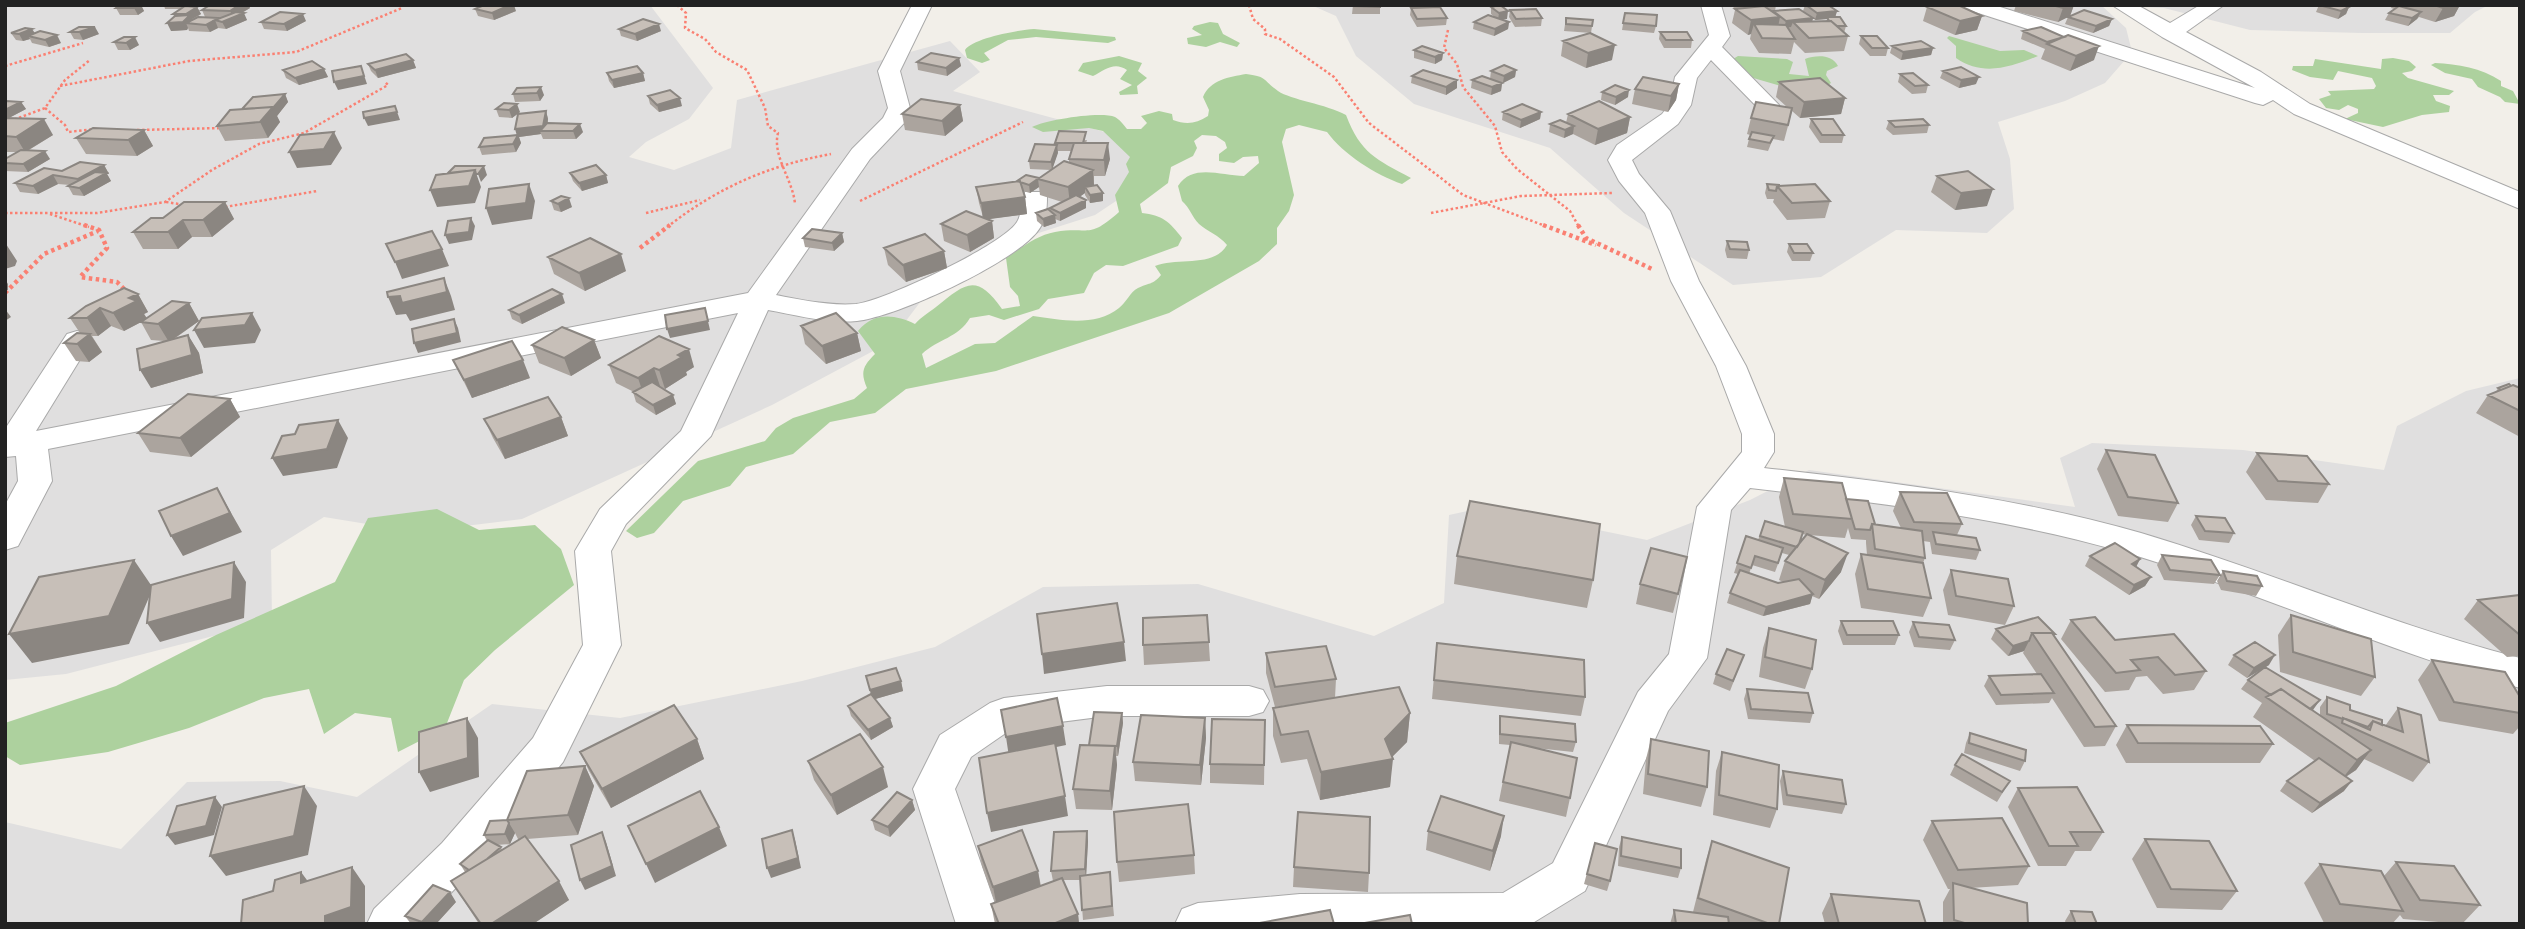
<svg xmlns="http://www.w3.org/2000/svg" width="2525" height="929" font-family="Signika,sans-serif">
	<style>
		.residential { fill: #e0dfdf }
		.forest { fill: #add19e; fill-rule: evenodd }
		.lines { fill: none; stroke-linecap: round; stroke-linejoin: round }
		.minor-casing { stroke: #a9a9a9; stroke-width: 2 }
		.path-far1 { stroke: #fa8072; stroke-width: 2.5; stroke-dasharray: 2.5 2.5; stroke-linecap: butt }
		.path { stroke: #fa8072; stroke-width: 4.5; stroke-dasharray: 3.5 3.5; stroke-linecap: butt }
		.minor { fill: #fff; fill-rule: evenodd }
		.wall { fill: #aba49e; fill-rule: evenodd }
		.shaded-wall { fill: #8b8681 }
		.building { fill: #c7bfb8; stroke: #8b8681; stroke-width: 2 }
	</style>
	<rect width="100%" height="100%" fill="#f2efe9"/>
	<!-- residential -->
	<path class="residential" d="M 5,5 L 650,5 L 713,88 L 689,119 L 646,142 L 629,157 L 674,170 L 731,148 L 737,100 L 950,41 L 980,72 L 953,91 L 1142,142 L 1134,189 L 1095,215 L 1026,237 L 924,297 L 890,342 L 772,405 L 522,519 L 416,532 L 324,517 L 271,550 L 272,621 L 66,674 L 5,680 Z
		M 1311,5 L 2101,5 L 2126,28 L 2132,52 L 2105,83 L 2065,101 L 1998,122 L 2010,159 L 2014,209 L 1987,233 L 1896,230 L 1821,277 L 1733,285 L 1624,213 L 1550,148 L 1414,104 L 1356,56 L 1336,16 Z
		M 2104,5 L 2489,5 L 2475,12 L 2450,33 L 2362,33 L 2250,30 L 2164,8 Z
		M 2520,378 L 2520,924 L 5,924 L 5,822 L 121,849 L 187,782 L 280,781 L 357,797 L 492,704 L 620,718 L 802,681 L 935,647 L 1043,587 L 1198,584 L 1374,636 L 1444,603 L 1449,515 L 1486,507 L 1647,540 L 1750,500 L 1809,470 L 2075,507 L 2060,458 L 2092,443 L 2243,450 L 2384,470 L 2397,426 L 2466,391 Z"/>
	<!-- forest -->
	<path class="forest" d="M 1210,22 L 1218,23 L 1223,34 L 1240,43 L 1237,47 L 1220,42 L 1206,47 L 1188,44 L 1187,38 L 1202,35 L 1192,29 L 1194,26 Z
		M 1034,29 L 1115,37 L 1116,40 L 1108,43 L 1036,37 L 1008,40 L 984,53 L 990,60 L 982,63 L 967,58 L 965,50 C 973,38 1019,30 1034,29 Z
		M 1949,36 L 2000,51 L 2024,50 L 2038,56 C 2011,67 1983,77 1956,58 L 1956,46 L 1947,38 Z
		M 1119,56 L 1142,63 L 1138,71 L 1147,78 L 1137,86 L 1138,94 L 1120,95 L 1119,92 L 1132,85 L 1120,79 L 1127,70 C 1114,61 1105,70 1093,76 L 1078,71 L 1083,63 Z
		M 1738,56 L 1787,59 L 1793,62 L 1789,74 L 1809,76 L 1805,59 C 1816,55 1832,54 1838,66 L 1827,71 L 1826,75 L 1831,83 L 1826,86 L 1784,87 L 1743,75 L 1733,59 Z
		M 2393,58 L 2409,61 L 2416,67 L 2412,71 L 2402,73 L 2408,78 L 2454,91 L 2449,95 L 2433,95 L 2436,101 L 2450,106 L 2449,112 L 2422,115 L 2383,127 L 2345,119 L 2358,113 L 2358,109 L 2348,105 L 2339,110 L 2326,108 L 2319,99 L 2331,95 L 2328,91 L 2374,89 L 2376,86 L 2372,78 L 2338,71 L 2333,80 L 2310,77 L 2292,70 L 2293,66 L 2313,66 L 2315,59 L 2381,69 L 2382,59 Z
		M 2435,63 C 2458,64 2481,68 2501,81 L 2501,86 L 2513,91 L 2520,104 L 2505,102 L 2500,97 L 2478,87 L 2472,79 L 2445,73 L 2431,65 Z
		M 1246,74 C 1269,77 1262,80 1278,91 C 1291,100 1326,104 1346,115 C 1361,154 1376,159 1411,178 L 1402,184 C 1376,175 1343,154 1327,132 L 1299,125 L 1286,129 L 1282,142 L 1294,195 L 1289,211 L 1277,228 L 1277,244 L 1259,261 L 1169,313 L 996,371 L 906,389 L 875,413 L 830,422 L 793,454 L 746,467 L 730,486 L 683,501 L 654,533 L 637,538 L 626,531 L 698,461 L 765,441 L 776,428 L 793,418 L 854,399 L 867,388 C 860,372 863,366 875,354 L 858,331 C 874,312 894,314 915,324 C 921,317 928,313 936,307 C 965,284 976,272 1002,309 L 1020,306 L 1018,296 L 1010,287 L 1006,258 C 1021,248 1037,235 1055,232 C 1089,226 1088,240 1119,212 L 1115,195 L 1129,172 L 1126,164 L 1130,157 L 1103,131 L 1089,128 L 1043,132 L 1032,127 C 1046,120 1100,111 1115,117 C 1119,119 1124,125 1127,129 L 1141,129 L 1147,123 L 1141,116 L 1159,111 L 1172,114 L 1173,120 C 1186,125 1196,124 1208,116 L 1209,110 L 1203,97 C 1210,80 1229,77 1246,74 ZM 1202,135 L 1216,136 L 1225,142 L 1227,148 L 1219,154 L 1219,161 L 1234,163 L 1243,157 L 1258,156 L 1259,163 L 1244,176 C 1221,176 1193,163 1178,186 L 1182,201 C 1190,208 1192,217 1199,224 C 1208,232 1219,235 1227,245 C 1214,268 1178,257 1155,266 L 1161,275 C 1153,285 1148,283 1138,288 C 1130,292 1126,303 1119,308 C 1096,327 1061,320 1033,316 L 995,343 L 975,344 L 926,368 L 922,354 C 938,339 958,338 970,318 L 989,315 L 1004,320 L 1039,309 L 1048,299 L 1084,293 L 1094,273 L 1106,265 L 1123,266 L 1178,246 L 1182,238 C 1170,222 1162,215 1142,213 L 1140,204 L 1168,183 L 1171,167 L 1193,156 L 1197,148 L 1194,141 Z
		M 437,509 L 479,530 L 535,525 L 561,549 L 574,585 L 495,650 L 464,680 L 445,728 L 398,752 L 391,718 L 355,713 L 324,734 L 309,689 L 264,698 L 189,728 L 108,752 L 20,765 L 5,756 L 5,723 L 116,686 L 216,635 L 335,582 L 368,518 Z"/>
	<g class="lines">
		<!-- minor casing -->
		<g class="minor-casing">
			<path id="minor" d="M 912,5 L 932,5 L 900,71 L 910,108 L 906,121 L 870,159 L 776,295 C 802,300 829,306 856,304 C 884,301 1003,245 1017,222 C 1023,213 1019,201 1025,192 L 1043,192 L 1047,197 C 1047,210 1046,221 1037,232 C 1011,264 899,316 857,321 C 827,324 797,315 768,310 L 711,436 L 626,524 L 611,551 L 621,645 L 563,762 L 474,869 L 421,924 L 367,924 L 374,909 L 442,843 L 533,738 L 583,645 L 575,551 L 600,509 L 681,431 L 738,313 L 48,449 L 52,481 L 18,546 L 5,550 L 5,505 L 18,481 L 16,456 L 5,457 L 5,429 L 67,334 L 77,331 L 87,334 L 92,340 L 36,431 L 748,293 L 852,149 L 883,118 L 888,108 L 878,71 Z
				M 1701,5 L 1721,5 L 1730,36 L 1722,47 L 1779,105 L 1768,112 L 1760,110 L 1711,60 L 1697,78 L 1691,105 L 1678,124 L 1632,160 L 1639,174 L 1670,211 L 1699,281 L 1746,366 L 1774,434 L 1774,452 L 1764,468 C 1891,482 2019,498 2141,533 C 2269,571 2391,625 2520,658 L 2520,688 C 2383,651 2255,590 2120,551 C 2000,517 1874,502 1750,488 L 1731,510 L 1707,658 L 1668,711 L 1585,891 L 1531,924 L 1175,924 L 1182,909 L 1198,903 L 1300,894 L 1503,893 L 1553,863 L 1638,692 L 1669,654 L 1697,507 L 1742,452 L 1742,434 L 1716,366 L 1671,281 L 1645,213 L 1619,181 L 1608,160 L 1617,145 L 1662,114 L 1669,105 L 1675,77 L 1709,35 Z
				M 1963,5 L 1994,5 L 2255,88 L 2162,37 L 2112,5 L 2137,5 L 2170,23 L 2200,5 L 2224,5 L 2186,32 L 2261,72 L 2310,104 L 2520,192 L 2520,209 L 2294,114 L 2273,100 L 2263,105 L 2255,103 L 1966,9 Z
				M 1107,686 L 1249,686 L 1263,690 L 1269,701 L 1263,712 L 1249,716 L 1107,716 L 1013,728 L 971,757 L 955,789 L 1002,924 L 956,924 L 913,789 L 940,735 L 990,703 L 1004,698 Z"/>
		</g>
		<!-- path-far1 -->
		<path class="path-far1" d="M 677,5 L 686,13 L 685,28 L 705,39 L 716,52 L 747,70 L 765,108 L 768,126 L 778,133 C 772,156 793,180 795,204
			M 1249,5 L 1253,19 L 1265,29 L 1265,34 L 1280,39 L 1334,77 L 1369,123 L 1463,195 L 1548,227
			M 1448,30 L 1444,48 L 1457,64 L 1463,87 L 1495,126 L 1502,152 L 1517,169 L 1570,211 L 1579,227
			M 5,66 L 83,43
			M 60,86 L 189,61 L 296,52 L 402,8
			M 45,108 L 65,125 L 68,132 L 97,129
			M 5,123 L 45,108 L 65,80 L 90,60
			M 137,130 L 223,128
			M 860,201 L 1023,122
			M 166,202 L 185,205
			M 225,207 L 317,191
			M 5,213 L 97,213 L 165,202 L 212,170 L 259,144 L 304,133 L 388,85 L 385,82
			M 646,213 L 700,200
			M 1431,213 L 1521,196 L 1612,193
			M 50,214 L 89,227
			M 667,227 C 719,187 767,166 831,154"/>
		<!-- path -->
		<path class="path" d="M 84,225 L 99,230 L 107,248 L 80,277 L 117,282 L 127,292
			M 1543,225 L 1596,245
			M 1578,225 L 1586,238 L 1652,269
			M 640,248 L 670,225
			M 5,293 L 44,254 L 98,231"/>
		<!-- minor -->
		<use href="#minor" class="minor"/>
	</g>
	<!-- wall -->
	<path class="wall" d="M 141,5 L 144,11 L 138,15 L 120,15 L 116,8 Z
		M 164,5 L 199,5 L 197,7 L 201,14 L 193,20 L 219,19 L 222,18 L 205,17 L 202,10 L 250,8 L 242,13 L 247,20 L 226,29 L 218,28 L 210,32 L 189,31 L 188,28 L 187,30 L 171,31 L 174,16 L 173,14 L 181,9 L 165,9 Z
		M 1353,5 L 1380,5 L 1380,14 L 1352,14 Z
		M 1732,5 L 1776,5 L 1775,11 L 1803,11 L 1805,5 L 1828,5 L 1837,11 L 1835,17 L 1846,26 L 1844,33 L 1848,36 L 1844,51 L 1805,53 L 1794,42 L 1791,54 L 1759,53 L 1750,39 L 1751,34 L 1748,35 L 1732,23 L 1735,10 ZM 1813,18 L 1815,20 L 1827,19 L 1826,21 L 1812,22 Z
		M 2016,5 L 2074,5 L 2070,16 L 2112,19 L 2109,26 L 2093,33 L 2065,24 L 2068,17 L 2058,22 L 2014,11 Z
		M 2319,5 L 2349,7 L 2346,14 L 2338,19 L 2316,12 Z
		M 2392,5 L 2460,5 L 2454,16 L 2435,22 L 2419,17 L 2417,19 L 2408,26 L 2385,20 L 2389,13 L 2394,9 L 2391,8 Z
		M 1491,7 L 1507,19 L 1501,19 L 1509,22 L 1508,29 L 1494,36 L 1473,29 L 1474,22 L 1496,18 L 1491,14 Z
		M 1927,7 L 1982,16 L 1977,30 L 1955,35 L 1923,21 Z
		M 1411,8 L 1447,18 L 1446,25 L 1417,27 L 1410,15 Z
		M 475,9 L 516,11 L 494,20 L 478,16 Z
		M 1510,10 L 1542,18 L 1541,26 L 1515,27 L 1509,17 Z
		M 1625,13 L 1656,26 L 1654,33 L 1622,30 Z
		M 1566,18 L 1593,20 L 1591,33 L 1564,31 Z
		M 306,21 L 287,31 L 264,29 L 261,22 Z
		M 619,29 L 661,31 L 637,41 L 621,36 Z
		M 2023,31 L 2094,60 L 2070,71 L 2041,59 L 2045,49 L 2021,39 Z
		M 70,32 L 99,34 L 83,40 L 74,39 Z
		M 1660,32 L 1692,40 L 1691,48 L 1664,48 L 1659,39 Z
		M 11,33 L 35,33 L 61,43 L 49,47 L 32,43 L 30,39 L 23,41 L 16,40 Z
		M 1861,36 L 1888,48 L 1886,56 L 1870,56 L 1859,44 Z
		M 124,37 L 139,45 L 130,50 L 118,50 L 114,42 Z
		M 1563,41 L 1612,60 L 1586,68 L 1561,56 Z
		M 1892,46 L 1933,48 L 1931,55 L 1901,60 L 1890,53 Z
		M 1414,50 L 1443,53 L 1442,60 L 1435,64 L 1414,58 Z
		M 959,58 L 961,66 L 947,76 L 918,70 L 917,62 Z
		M 413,60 L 416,68 L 378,78 L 371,71 L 368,64 Z
		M 324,69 L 328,77 L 299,85 L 286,78 L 283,70 Z
		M 1516,70 L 1515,77 L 1503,83 L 1491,79 L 1502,83 L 1501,91 L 1491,95 L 1471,88 L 1472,80 L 1490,79 L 1491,71 Z
		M 1943,71 L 1976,84 L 1959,88 L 1940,78 Z
		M 607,73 L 643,73 L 645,81 L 614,88 L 609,81 Z
		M 1900,74 L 1928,85 L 1926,93 L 1912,94 L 1898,82 Z
		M 1412,76 L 1457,80 L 1457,88 L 1446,95 L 1411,83 Z
		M 1779,82 L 1845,98 L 1841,114 L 1800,118 L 1792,111 L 1784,141 L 1773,139 L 1768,151 L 1747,147 L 1750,135 L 1747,134 L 1751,118 L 1788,108 L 1776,97 Z
		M 1679,84 L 1676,100 L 1668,112 L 1632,104 L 1635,89 Z
		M 517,88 L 544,95 L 540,101 L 515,102 L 513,94 Z
		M 1602,92 L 1628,97 L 1615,105 L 1601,100 Z
		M 285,94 L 288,102 L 277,116 L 280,122 L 268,138 L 225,141 L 217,126 L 242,109 Z
		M 648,96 L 682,106 L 659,112 L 650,104 Z
		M 6,101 L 21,102 L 26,109 L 9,118 L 53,135 L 29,150 L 50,159 L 28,172 L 5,171 L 5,159 L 17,152 L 5,152 Z
		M 504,103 L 520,112 L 512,118 L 499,117 L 496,109 Z
		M 960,105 L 963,121 L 945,136 L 905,130 L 902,114 Z
		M 546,111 L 548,119 L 548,123 L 583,132 L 576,139 L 543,139 L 541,134 L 519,137 L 521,143 L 516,152 L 482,155 L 479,147 L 517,135 Z
		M 1503,112 L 1541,112 L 1540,119 L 1520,128 L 1502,120 Z
		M 1568,114 L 1630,117 L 1627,133 L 1595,145 L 1573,134 L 1564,138 L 1549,132 L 1550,124 L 1566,123 Z
		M 1811,119 L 1844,135 L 1842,143 L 1820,143 L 1809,127 Z
		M 1889,121 L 1929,125 L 1927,133 L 1893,135 L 1886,129 Z
		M 144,130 L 153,146 L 137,156 L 86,154 L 76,138 Z
		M 1087,140 L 1086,143 L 1110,159 L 1105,176 L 1094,176 L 1094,185 L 1103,201 L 1090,203 L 1085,195 L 1085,193 L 1079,197 L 1086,200 L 1086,208 L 1060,221 L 1055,219 L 1056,223 L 1044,227 L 1037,221 L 1036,213 L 1050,211 L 1050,208 L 1062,202 L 1040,195 L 1039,187 L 1030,193 L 1023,191 L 1025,197 L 1027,214 L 987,219 L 992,221 L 994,238 L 970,252 L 944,241 L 941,224 L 983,217 L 979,203 L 976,187 L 1039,179 L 1051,170 L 1030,169 L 1029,161 L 1056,145 L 1055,143 ZM 1058,151 L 1071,151 L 1069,159 L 1069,163 L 1052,170 Z
		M 104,165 L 109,174 L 107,174 L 111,181 L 84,196 L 73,195 L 68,186 L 70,185 L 58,184 L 38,194 L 20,192 L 15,183 L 62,171 Z
		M 570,173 L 606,175 L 608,183 L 582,191 L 573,181 Z
		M 1937,176 L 1987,206 L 1955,210 L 1931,192 Z
		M 1767,184 L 1779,185 L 1830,201 L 1825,218 L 1787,220 L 1773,202 L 1774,199 L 1767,199 L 1765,193 Z
		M 551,201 L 572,207 L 561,212 L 554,210 Z
		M 225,202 L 234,219 L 212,237 L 192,237 L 178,249 L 143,249 L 133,232 L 163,218 Z
		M 842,233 L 844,242 L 834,251 L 805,247 L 803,238 Z
		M 1727,241 L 1749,250 L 1747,259 L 1727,258 L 1725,250 Z
		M 1789,244 L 1813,253 L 1810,261 L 1792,261 L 1787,252 Z
		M 884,248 L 944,251 L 947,268 L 906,282 L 888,265 Z
		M 548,257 L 626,271 L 585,291 L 554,274 Z
		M 138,294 L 148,312 L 144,314 L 147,318 L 189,303 L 199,321 L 174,339 L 188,335 L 199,353 L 203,373 L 151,388 L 164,341 L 151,340 L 141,322 L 124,331 L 111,326 L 98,336 L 92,336 L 102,352 L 89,362 L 76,361 L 64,343 L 80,333 L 70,318 Z
		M 565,303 L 522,324 L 512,319 L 509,310 Z
		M 801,326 L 857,333 L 861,351 L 826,364 L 805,344 Z
		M 594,340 L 601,358 L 571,376 L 539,363 L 532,345 Z
		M 453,360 L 530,378 L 472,398 Z
		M 609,365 L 694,367 L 686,372 L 687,375 L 665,389 L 659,387 L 673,395 L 676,404 L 656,415 L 636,402 L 633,392 L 634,392 L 616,383 Z
		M 2498,388 L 2520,388 L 2520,437 L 2476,413 L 2488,395 L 2496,392 Z
		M 230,399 L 240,417 L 191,457 L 150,452 L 138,433 Z
		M 561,417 L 568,436 L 505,459 L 493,438 L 484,419 Z
		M 2106,450 L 2178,503 L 2168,522 L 2118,516 L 2097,469 Z
		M 2257,453 L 2329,484 L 2318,503 L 2266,500 L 2246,472 Z
		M 1784,478 L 1846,500 L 1875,524 L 1901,528 L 1893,511 L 1900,492 L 1962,524 L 1957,535 L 1980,550 L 1976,560 L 1932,554 L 1930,542 L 1923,541 L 1925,558 L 1923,563 L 1931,598 L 1923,617 L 1861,608 L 1855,574 L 1861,554 L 1867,555 L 1866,543 L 1866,540 L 1851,539 L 1848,528 L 1845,538 L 1809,535 L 1841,572 L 1819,599 L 1812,596 L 1810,604 L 1763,616 L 1727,603 L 1730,593 L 1738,574 L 1734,573 L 1746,536 L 1758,540 L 1765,521 L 1785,527 L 1779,497 ZM 1802,534 L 1807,535 L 1799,544 ZM 1782,553 L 1789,555 L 1785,561 L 1779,580 L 1783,582 L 1778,583 L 1749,574 L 1752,565 L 1775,572 Z
		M 2196,516 L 2234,533 L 2229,543 L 2199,540 L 2191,525 Z
		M 2162,555 L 2220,575 L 2214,584 L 2164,580 L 2157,565 Z
		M 1457,556 L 1593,580 L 1587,608 L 1454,584 Z
		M 2090,556 L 2140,559 L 2136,567 L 2151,577 L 2145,586 L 2129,595 L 2085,566 Z
		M 1951,570 L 2014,606 L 2005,625 L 1948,615 L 1943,590 Z
		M 2223,571 L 2262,586 L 2256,596 L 2221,590 L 2217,581 Z
		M 1640,584 L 1678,594 L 1673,613 L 1636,604 Z
		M 2520,595 L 2520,656 L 2507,657 L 2464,619 L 2478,600 Z
		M 1207,615 L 1210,661 L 1144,665 L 1143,645 Z
		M 2291,615 L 2375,677 L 2361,696 L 2280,672 L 2278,635 Z
		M 2071,620 L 2115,640 L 2206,671 L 2194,690 L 2163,694 L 2147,676 L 2136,677 L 2129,690 L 2105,692 L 2061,639 Z
		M 1841,621 L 1899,635 L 1895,645 L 1843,645 L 1838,631 Z
		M 1913,622 L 1955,640 L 1950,650 L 1914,647 L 1909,632 Z
		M 1769,628 L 1812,669 L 1805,689 L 1759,677 L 1763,648 Z
		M 1996,629 L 2054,635 L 2116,726 L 2105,746 L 2084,747 L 2052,698 L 2049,703 L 1996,705 L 1984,686 L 1989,676 L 2037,674 L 2023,653 L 2024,651 L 2008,656 L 1991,639 Z
		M 1437,643 L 1585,697 L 1581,716 L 1432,699 Z
		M 1266,653 L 1336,679 L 1335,698 L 1410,713 L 1407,742 L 1392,757 L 1390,787 L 1320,800 L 1307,759 L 1281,763 L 1273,736 L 1273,708 L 1295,704 L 1275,707 L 1266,673 Z
		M 1744,655 L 1730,691 L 1713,684 L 1716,674 Z
		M 2234,655 L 2269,665 L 2266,667 L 2313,711 L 2320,716 L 2320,707 L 2327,697 L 2350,710 L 2385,726 L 2398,708 L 2429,762 L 2413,782 L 2364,759 L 2356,770 L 2346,777 L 2344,791 L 2312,813 L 2280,791 L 2287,781 L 2315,761 L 2253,717 L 2262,703 L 2241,689 L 2248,680 L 2263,668 L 2247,678 L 2228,665 Z
		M 2432,660 L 2520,697 L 2520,726 L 2513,734 L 2439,721 L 2418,680 Z
		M 866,676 L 901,681 L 903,691 L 875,699 L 890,718 L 893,727 L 871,740 L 851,716 L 848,706 L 871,694 Z
		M 1747,689 L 1813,713 L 1810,723 L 1748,719 L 1744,699 Z
		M 1122,713 L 1123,723 L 1118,756 L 1116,756 L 1117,765 L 1112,810 L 1076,809 L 1073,789 L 1089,745 Z
		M 1500,716 L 1576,742 L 1573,752 L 1536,748 L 1570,798 L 1566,817 L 1499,801 L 1510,745 L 1499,744 L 1499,726 Z
		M 1205,718 L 1206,738 L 1201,785 L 1135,781 L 1133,762 Z
		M 1265,720 L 1264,785 L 1210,783 L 1210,764 Z
		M 2127,725 L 2273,744 L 2260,763 L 2126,763 L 2116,745 Z
		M 1970,733 L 2025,761 L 2020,771 L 1964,753 L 1966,743 Z
		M 697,739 L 704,759 L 611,808 L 589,771 L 580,752 Z
		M 1651,739 L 1707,787 L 1701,807 L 1643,794 L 1646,759 Z
		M 1722,752 L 1777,809 L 1770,828 L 1713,815 L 1716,771 Z
		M 808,761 L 888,787 L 837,815 L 814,780 Z
		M 1955,765 L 2010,781 L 1997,802 L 1950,775 Z
		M 585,766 L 594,786 L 578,835 L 527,839 L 569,900 L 533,924 L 479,924 L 451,881 L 465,872 L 460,864 L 487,841 L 484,835 ZM 515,833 L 518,839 L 519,839 L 502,850 L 501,847 L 496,845 L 510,844 Z
		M 1783,771 L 1846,804 L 1842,814 L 1783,805 L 1780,781 Z
		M 2018,788 L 2103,832 L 2091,851 L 2075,851 L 2066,866 L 2038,866 L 2008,807 Z
		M 912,800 L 915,810 L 890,837 L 875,830 L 872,820 Z
		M 1932,821 L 2029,866 L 2018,885 L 1970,888 L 2028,924 L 1943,924 L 1943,902 L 1950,889 L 1948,889 L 1923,840 Z
		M 1087,831 L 1088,841 L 1086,875 L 1110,872 L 1114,916 L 1083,920 L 1080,880 L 1063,880 L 1078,914 L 1079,924 L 995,924 L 991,904 L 995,902 L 982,866 L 978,846 L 1038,871 L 1041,886 L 1053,881 L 1051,871 Z
		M 1428,831 L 1501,836 L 1490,871 L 1426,850 Z
		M 1622,837 L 1681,868 L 1678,878 L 1618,866 L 1619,847 Z
		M 2145,839 L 2237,891 L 2222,910 L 2157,908 L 2132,859 Z
		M 1712,841 L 1779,924 L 1670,924 L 1674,910 L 1693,912 L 1706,860 Z
		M 1595,843 L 1610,881 L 1607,891 L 1584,884 Z
		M 1194,855 L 1195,874 L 1119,882 L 1117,862 Z
		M 2396,862 L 2480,905 L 2462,924 L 2403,919 L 2400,915 L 2392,924 L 2324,923 L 2304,883 L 2320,864 L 2384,876 Z
		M 1294,867 L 1369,873 L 1368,892 L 1293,887 Z
		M 1831,894 L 1926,924 L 1825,924 L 1822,913 Z
		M 456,902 L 436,924 L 411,924 L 405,916 Z
		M 2071,911 L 2097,924 L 2066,924 L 2065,921 Z"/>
	<!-- shaded-wall -->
	<path class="shaded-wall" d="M 138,5 L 141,5 L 144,11 L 138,15 L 134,8 Z
		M 239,5 L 249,5 L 250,8 L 236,16 L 244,13 L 247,20 L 226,29 L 222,22 L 233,17 L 230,11 Z
		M 510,5 L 514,5 L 516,11 L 494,20 L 492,13 Z
		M 2069,5 L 2074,5 L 2070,16 L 2058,22 L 2063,8 Z
		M 2452,5 L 2460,5 L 2454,16 L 2435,22 L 2443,8 Z
		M 197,7 L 201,14 L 192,19 L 194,22 L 186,23 L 188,28 L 187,30 L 171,31 L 167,23 L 188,18 L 186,14 Z
		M 2349,7 L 2346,14 L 2338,19 L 2341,11 Z
		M 1508,11 L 1507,19 L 1498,20 L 1499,13 Z
		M 1837,11 L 1835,18 L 1827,17 L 1827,19 L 1815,20 L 1817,13 Z
		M 2421,12 L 2417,19 L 2408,26 L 2412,18 Z
		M 303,14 L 306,21 L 287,31 L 284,24 Z
		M 1982,16 L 1977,30 L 1955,35 L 1960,21 Z
		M 1780,17 L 1777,32 L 1754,24 L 1751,34 L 1748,35 L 1751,20 Z
		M 1813,18 L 1811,25 L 1793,22 L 1791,27 L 1784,28 L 1786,21 Z
		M 2112,19 L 2109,26 L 2093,33 L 2096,26 Z
		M 215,20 L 218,28 L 210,32 L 206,25 Z
		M 1509,22 L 1508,29 L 1494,36 L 1495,29 Z
		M 659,24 L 661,31 L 637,41 L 635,34 Z
		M 95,27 L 99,34 L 83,40 L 79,32 Z
		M 32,29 L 37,36 L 28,36 L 30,39 L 23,41 L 19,34 Z
		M 57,35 L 61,43 L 49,47 L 45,40 Z
		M 135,37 L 139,45 L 130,50 L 126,43 Z
		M 1615,45 L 1612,60 L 1586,68 L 1588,53 Z
		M 2099,46 L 2094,60 L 2070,71 L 2076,56 Z
		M 1933,48 L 1931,55 L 1901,60 L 1903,52 Z
		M 1443,53 L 1442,60 L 1435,64 L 1435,57 Z
		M 959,58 L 961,66 L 947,76 L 946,68 Z
		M 413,60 L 416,68 L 378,78 L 375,70 Z
		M 361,66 L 367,84 L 338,90 L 334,82 Z
		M 324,69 L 328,77 L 299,85 L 295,78 Z
		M 1516,70 L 1515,77 L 1503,83 L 1504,76 Z
		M 643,73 L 645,81 L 614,88 L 612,80 Z
		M 1979,77 L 1976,84 L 1959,88 L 1961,80 Z
		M 1457,80 L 1457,88 L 1446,95 L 1446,87 Z
		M 1502,83 L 1501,91 L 1491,95 L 1492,87 Z
		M 1679,84 L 1676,100 L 1668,112 L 1671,96 Z
		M 541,87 L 544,95 L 540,101 L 537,93 Z
		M 1629,90 L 1628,97 L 1615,105 L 1616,97 Z
		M 285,94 L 288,102 L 277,116 L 280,122 L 268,138 L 260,122 L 273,107 Z
		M 680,98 L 682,106 L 659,112 L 657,105 Z
		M 1845,98 L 1841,114 L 1800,118 L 1804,102 Z
		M 21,102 L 26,109 L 5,120 L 5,110 Z
		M 517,104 L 520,112 L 512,118 L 509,110 Z
		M 960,105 L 963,121 L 945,136 L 942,121 Z
		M 395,106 L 400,120 L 368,126 L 364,118 Z
		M 546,111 L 548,119 L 546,131 L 540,131 L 541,134 L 519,137 L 521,143 L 516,152 L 513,144 L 517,136 L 515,129 Z
		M 1541,112 L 1540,119 L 1520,128 L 1521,120 Z
		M 1630,117 L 1627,133 L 1595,145 L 1598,129 Z
		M 44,119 L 53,135 L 25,152 L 16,137 Z
		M 580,124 L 583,132 L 576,139 L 573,131 Z
		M 1574,126 L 1573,134 L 1564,138 L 1565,130 Z
		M 144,130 L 153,146 L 137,156 L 128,140 Z
		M 334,132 L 342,148 L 331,165 L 297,168 L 289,152 Z
		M 1108,143 L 1110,159 L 1105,176 L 1104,160 Z
		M 1057,145 L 1058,153 L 1052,170 L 1051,162 Z
		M 45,151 L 50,159 L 28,172 L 23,164 Z
		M 104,165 L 109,174 L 107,174 L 111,181 L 84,196 L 79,188 L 82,186 L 78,179 Z
		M 484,166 L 487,175 L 481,182 L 478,174 Z
		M 475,170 L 481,187 L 475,203 L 437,207 L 430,190 Z
		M 1093,170 L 1094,186 L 1085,187 L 1085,193 L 1070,204 L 1068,187 Z
		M 53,175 L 58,184 L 38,194 L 33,186 Z
		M 606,175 L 608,183 L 582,191 L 579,183 Z
		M 1038,179 L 1039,187 L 1030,193 L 1029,185 Z
		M 529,184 L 535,201 L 532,219 L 492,225 L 486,208 Z
		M 1993,189 L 1987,206 L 1955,210 L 1961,193 Z
		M 1103,193 L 1103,201 L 1090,203 L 1090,195 Z
		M 1025,197 L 1027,214 L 983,220 L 981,203 Z
		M 569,198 L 572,207 L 561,212 L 558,204 Z
		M 1086,200 L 1086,208 L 1060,221 L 1060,213 Z
		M 225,202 L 234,219 L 212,237 L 203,220 Z
		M 1055,215 L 1056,223 L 1044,227 L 1043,219 Z
		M 471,218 L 475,226 L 472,240 L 449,244 L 445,235 Z
		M 183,220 L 192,237 L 178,249 L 168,232 Z
		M 992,221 L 994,238 L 970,252 L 967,235 Z
		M 842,233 L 844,242 L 834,251 L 832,243 Z
		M 6,244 L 17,261 L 15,266 L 5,269 Z
		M 442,249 L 449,266 L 402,279 L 395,262 Z
		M 944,251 L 947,268 L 906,282 L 903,265 Z
		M 621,254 L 626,271 L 585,291 L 579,273 Z
		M 444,278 L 451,296 L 455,310 L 410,321 L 406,314 L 396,315 L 388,297 Z
		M 5,279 L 8,284 L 8,290 L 5,290 Z
		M 138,294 L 148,312 L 144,314 L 147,319 L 124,331 L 113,313 L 129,298 Z
		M 562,294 L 565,303 L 522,324 L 519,315 Z
		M 189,303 L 199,321 L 169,342 L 158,324 Z
		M 100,308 L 111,326 L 98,336 L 87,318 Z
		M 705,308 L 710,330 L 670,338 L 667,329 Z
		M 5,309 L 11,317 L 5,321 Z
		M 252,313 L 261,330 L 255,343 L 204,348 L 194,330 Z
		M 454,319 L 458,328 L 461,342 L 418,353 L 414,343 Z
		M 857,333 L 861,351 L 826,364 L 822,346 Z
		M 90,334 L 102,352 L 89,362 L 77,344 Z
		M 188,335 L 199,353 L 203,373 L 151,388 L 140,370 Z
		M 594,340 L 601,358 L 571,376 L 564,358 Z
		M 689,349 L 694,367 L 686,372 L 687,375 L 665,389 L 659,370 L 678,355 Z
		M 523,360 L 530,378 L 472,398 L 464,380 Z
		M 654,368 L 660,386 L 644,396 L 638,378 Z
		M 673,395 L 676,404 L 656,415 L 653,405 Z
		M 230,399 L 240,417 L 191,457 L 180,438 Z
		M 561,417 L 568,436 L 505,459 L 497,440 Z
		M 338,420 L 348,438 L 337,468 L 283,476 L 272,458 Z
		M 217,488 L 242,532 L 183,556 L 171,536 Z
		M 1848,553 L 1841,572 L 1819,599 L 1825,580 Z
		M 2140,559 L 2135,569 L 2132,564 Z
		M 134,560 L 153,588 L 129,644 L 32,663 L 9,634 Z
		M 234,562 L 246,582 L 244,618 L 160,642 L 147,623 Z
		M 2151,577 L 2145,586 L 2129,595 L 2134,585 Z
		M 1813,594 L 1810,604 L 1763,616 L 1766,607 Z
		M 2029,641 L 2024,651 L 2008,656 L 2013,646 Z
		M 1124,642 L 1126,661 L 1044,674 L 1042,654 Z
		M 2275,655 L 2269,665 L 2247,678 L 2254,668 Z
		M 901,681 L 903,691 L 872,700 L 870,690 Z
		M 2320,700 L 2313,710 L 2303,714 Z
		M 1122,713 L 1123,723 L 1118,756 L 1117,746 Z
		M 1410,713 L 1407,742 L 1390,759 L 1393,759 L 1390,787 L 1320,800 L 1321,772 L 1385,739 Z
		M 467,718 L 478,738 L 479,777 L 430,792 L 419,772 Z
		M 890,718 L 893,727 L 871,740 L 868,730 Z
		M 1205,718 L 1206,738 L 1201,785 L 1200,765 Z
		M 1063,726 L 1066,745 L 1009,757 L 1006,737 Z
		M 697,739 L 704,759 L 611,808 L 602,789 Z
		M 1115,746 L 1117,765 L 1112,810 L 1110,791 Z
		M 2371,750 L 2356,770 L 2342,779 L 2357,760 Z
		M 585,766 L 594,786 L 578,835 L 568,815 Z
		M 883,767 L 888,787 L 837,815 L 831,795 Z
		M 2352,781 L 2344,791 L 2312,813 L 2320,803 Z
		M 304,786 L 317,806 L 308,855 L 226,876 L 210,856 Z
		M 1065,796 L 1068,816 L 991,832 L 987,813 Z
		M 215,797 L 222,807 L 214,835 L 175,845 L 167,835 Z
		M 912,800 L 915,810 L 890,837 L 888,827 Z
		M 1504,816 L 1501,836 L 1490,871 L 1493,851 Z
		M 509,823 L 515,833 L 510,844 L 505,834 Z
		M 719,827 L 727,846 L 655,883 L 646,864 Z
		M 792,830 L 795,840 L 801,868 L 771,878 L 767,868 Z
		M 1087,831 L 1088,841 L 1086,879 L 1085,869 Z
		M 602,832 L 606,842 L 616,876 L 585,890 L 580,880 Z
		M 352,867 L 365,886 L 365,924 L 325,924 L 325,916 Z
		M 1038,871 L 1041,890 L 997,907 L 993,887 Z
		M 301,872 L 315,891 L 301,883 Z
		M 559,881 L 569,900 L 533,924 L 491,924 Z
		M 450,892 L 456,902 L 436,924 L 423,924 L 422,922 Z
		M 1078,914 L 1079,924 L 1053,924 Z"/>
	<!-- building -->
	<path class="building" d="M 120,5 L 138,5 L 134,8 L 116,8 Z
		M 210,5 L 239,5 L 230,11 L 202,10 Z
		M 484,5 L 510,5 L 492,13 L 475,9 Z
		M 1353,5 L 1380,5 L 1380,7 L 1353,6 Z
		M 1500,5 L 1508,11 L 1499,13 L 1491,7 Z
		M 1806,5 L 1828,5 L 1837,11 L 1817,13 Z
		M 1934,5 L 1958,5 L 1982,16 L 1960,21 L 1927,7 Z
		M 2052,5 L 2069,5 L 2063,8 Z
		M 2319,5 L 2343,5 L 2349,7 L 2341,11 Z
		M 2434,5 L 2452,5 L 2443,8 Z
		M 185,6 L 197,7 L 186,14 L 173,14 Z
		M 1764,6 L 1780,17 L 1751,20 L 1735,9 Z
		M 2399,6 L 2421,12 L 2412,18 L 2389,13 Z
		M 1440,7 L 1447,18 L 1417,19 L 1411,8 Z
		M 1536,9 L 1542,18 L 1516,19 L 1510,10 Z
		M 1799,9 L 1813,18 L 1786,21 L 1773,11 Z
		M 2084,10 L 2112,19 L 2096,26 L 2068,17 Z
		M 236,12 L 244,13 L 222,22 L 215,20 Z
		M 280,12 L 303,14 L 284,24 L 261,22 Z
		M 1625,13 L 1657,15 L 1656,26 L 1623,23 Z
		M 190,15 L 183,22 L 167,23 L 175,16 Z
		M 1488,15 L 1509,22 L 1495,29 L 1474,22 Z
		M 198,17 L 219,18 L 206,25 L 186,23 Z
		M 1827,17 L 1840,17 L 1846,26 L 1837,26 L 1831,21 L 1829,21 Z
		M 1566,18 L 1593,20 L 1592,26 L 1566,24 Z
		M 643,19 L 659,24 L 635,34 L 619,29 Z
		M 1831,21 L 1848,36 L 1809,38 L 1793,22 Z
		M 1754,24 L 1786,25 L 1795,39 L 1762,38 Z
		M 79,27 L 95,27 L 79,32 L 70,32 Z
		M 2041,27 L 2064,37 L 2047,42 L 2023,31 Z
		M 25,28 L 32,29 L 19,34 L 11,33 Z
		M 40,31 L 57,35 L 45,40 L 28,36 Z
		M 1660,32 L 1687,32 L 1692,40 L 1666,40 Z
		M 1590,33 L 1615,45 L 1588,53 L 1563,41 Z
		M 2068,35 L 2099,46 L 2076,56 L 2047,44 Z
		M 1861,36 L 1877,36 L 1888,48 L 1872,48 Z
		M 124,37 L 135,37 L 126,43 L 114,42 Z
		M 1921,41 L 1933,48 L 1903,52 L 1892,46 Z
		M 1422,46 L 1443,53 L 1435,57 L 1414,50 Z
		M 931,53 L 959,58 L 946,68 L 917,62 Z
		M 406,54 L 413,60 L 375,70 L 368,64 Z
		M 312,61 L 324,69 L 295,78 L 283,70 Z
		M 1504,65 L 1516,70 L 1504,76 L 1491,71 Z
		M 361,66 L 364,76 L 334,82 L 332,71 Z
		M 637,66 L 643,73 L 612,80 L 607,73 Z
		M 1961,67 L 1979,77 L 1961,80 L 1943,71 Z
		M 1423,70 L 1457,80 L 1446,87 L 1412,76 Z
		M 1913,73 L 1928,85 L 1915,86 L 1900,74 Z
		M 1482,76 L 1502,83 L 1492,87 L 1472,80 Z
		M 1643,77 L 1679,84 L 1671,96 L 1635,89 Z
		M 1820,78 L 1845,98 L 1804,102 L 1779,82 Z
		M 1615,85 L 1629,90 L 1616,97 L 1602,92 Z
		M 541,87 L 537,93 L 513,94 L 517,88 Z
		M 670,90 L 680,98 L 657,105 L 648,96 Z
		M 285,94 L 273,108 L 273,107 L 242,109 L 253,97 Z
		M 921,99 L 960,105 L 942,121 L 902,114 Z
		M 5,101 L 6,101 L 21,102 L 5,110 Z
		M 1599,101 L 1630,117 L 1598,129 L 1568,114 Z
		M 1756,102 L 1792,108 L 1788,125 L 1751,118 Z
		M 504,103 L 517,104 L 509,110 L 496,109 Z
		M 1522,104 L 1541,112 L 1521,120 L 1503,112 Z
		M 395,106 L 397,112 L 364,118 L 363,112 Z
		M 273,107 L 260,122 L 217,126 L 230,110 Z
		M 546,111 L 543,126 L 515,129 L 518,114 Z
		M 5,118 L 44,119 L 16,137 L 5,136 Z
		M 1811,119 L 1833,119 L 1844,135 L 1822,135 Z
		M 1923,119 L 1929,125 L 1895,127 L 1889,121 Z
		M 1560,120 L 1574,126 L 1565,130 L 1550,124 Z
		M 547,123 L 580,124 L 573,131 L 540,131 Z
		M 93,128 L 144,130 L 128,140 L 76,138 Z
		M 1059,131 L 1086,132 L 1083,143 L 1055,143 Z
		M 334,132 L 324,149 L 289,152 L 300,135 Z
		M 1752,132 L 1774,136 L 1770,143 L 1749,139 Z
		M 518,135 L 513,144 L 479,147 L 484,138 Z
		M 1074,143 L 1108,143 L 1104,160 L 1069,159 Z
		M 1035,144 L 1057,145 L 1051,162 L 1029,161 Z
		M 21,150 L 45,151 L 23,164 L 5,163 L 5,159 Z
		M 1064,161 L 1093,170 L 1068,187 L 1038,179 Z
		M 80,162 L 104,165 L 78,179 L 53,175 L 33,186 L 15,183 L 44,168 L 62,171 Z
		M 596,165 L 606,175 L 579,183 L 570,173 Z
		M 455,166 L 484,166 L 478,174 L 476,174 L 475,170 L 448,173 Z
		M 475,170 L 469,186 L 430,190 L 436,175 Z
		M 1968,171 L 1993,189 L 1961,193 L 1937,176 Z
		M 95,172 L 106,173 L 79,188 L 68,186 Z
		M 1026,175 L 1039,178 L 1029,185 L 1017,181 Z
		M 1020,181 L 1025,197 L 981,203 L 976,187 Z
		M 529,184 L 526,203 L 486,208 L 489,189 Z
		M 1767,184 L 1779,185 L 1779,186 L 1777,186 L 1776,191 L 1769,190 Z
		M 1815,184 L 1830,201 L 1792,203 L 1777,186 Z
		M 1097,185 L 1103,193 L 1090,195 L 1085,187 Z
		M 1076,195 L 1086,200 L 1060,213 L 1050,208 Z
		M 561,196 L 569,198 L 558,204 L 551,201 Z
		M 184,202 L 225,202 L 203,220 L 183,220 L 168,232 L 133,232 L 151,218 L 163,218 Z
		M 1048,209 L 1055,215 L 1043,219 L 1036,213 Z
		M 966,211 L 992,221 L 967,235 L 941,224 Z
		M 471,218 L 469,232 L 445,235 L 448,221 Z
		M 812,229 L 842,233 L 832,243 L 803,238 Z
		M 432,231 L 442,249 L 395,262 L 386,244 Z
		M 925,234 L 944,251 L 903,265 L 884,248 Z
		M 590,238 L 621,254 L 579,273 L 548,257 Z
		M 1727,241 L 1747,242 L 1749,250 L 1730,249 Z
		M 1789,244 L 1807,244 L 1813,253 L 1794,253 Z
		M 444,278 L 447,292 L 402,303 L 400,296 L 388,297 L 387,292 Z
		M 124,288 L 138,294 L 129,298 L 137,301 L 113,313 L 100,308 L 87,318 L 70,318 L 86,306 Z
		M 552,289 L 562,294 L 519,315 L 509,310 Z
		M 172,301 L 189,303 L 158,324 L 141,322 Z
		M 705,308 L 708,321 L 667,329 L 665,315 Z
		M 252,313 L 245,325 L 194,330 L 202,318 Z
		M 836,313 L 857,333 L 822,346 L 801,326 Z
		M 454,319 L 457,333 L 414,343 L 412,329 Z
		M 562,327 L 594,340 L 564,358 L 532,345 Z
		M 77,333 L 90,334 L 77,344 L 64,343 Z
		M 188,335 L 192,355 L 140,370 L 137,349 Z
		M 659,336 L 689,349 L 678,355 L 682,357 L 659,370 L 654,368 L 638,378 L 609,365 Z
		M 512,341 L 523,360 L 464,380 L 453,360 Z
		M 652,382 L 673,395 L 653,405 L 633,392 Z
		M 2509,384 L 2511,386 L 2501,390 L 2498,388 Z
		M 2513,385 L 2520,388 L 2520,411 L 2488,395 Z
		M 188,394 L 230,399 L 180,438 L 138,433 Z
		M 548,397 L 561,417 L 497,440 L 484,419 Z
		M 338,420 L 327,449 L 272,458 L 282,436 L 295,434 L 299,425 Z
		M 2106,450 L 2155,455 L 2178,503 L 2128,497 Z
		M 2257,453 L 2307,456 L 2329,484 L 2278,481 Z
		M 1784,478 L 1842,483 L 1852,519 L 1793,514 Z
		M 217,488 L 230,513 L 171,536 L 159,511 Z
		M 1900,492 L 1947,493 L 1962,524 L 1914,522 Z
		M 1846,499 L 1868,501 L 1875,524 L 1872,524 L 1870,530 L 1855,529 Z
		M 1470,501 L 1600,524 L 1593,580 L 1457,556 Z
		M 2196,516 L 2225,518 L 2234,533 L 2205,531 Z
		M 1765,521 L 1803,532 L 1799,544 L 1797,547 L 1760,536 Z
		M 1872,524 L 1922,531 L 1925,558 L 1875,549 Z
		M 1933,532 L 1976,538 L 1980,550 L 1936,544 Z
		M 1807,534 L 1848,553 L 1825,580 L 1785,561 Z
		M 1746,536 L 1783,548 L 1778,563 L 1755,556 L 1751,568 L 1737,563 Z
		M 2115,543 L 2140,559 L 2132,564 L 2151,577 L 2134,585 L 2090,556 Z
		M 1651,548 L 1687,557 L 1678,594 L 1640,584 Z
		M 1861,554 L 1923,563 L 1931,598 L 1868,589 Z
		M 2162,555 L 2211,560 L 2220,575 L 2170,570 Z
		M 134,560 L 109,616 L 9,634 L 39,577 Z
		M 234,562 L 232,599 L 147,623 L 151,585 Z
		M 1740,570 L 1778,583 L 1799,579 L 1813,594 L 1766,607 L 1730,593 Z
		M 1951,570 L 2008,579 L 2014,606 L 1956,596 Z
		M 2223,571 L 2257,576 L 2262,586 L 2227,581 Z
		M 2520,595 L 2520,635 L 2478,600 Z
		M 1117,603 L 1124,642 L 1042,654 L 1037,614 Z
		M 1207,615 L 1209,642 L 1143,645 L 1143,618 Z
		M 2291,615 L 2371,639 L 2375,677 L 2293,652 Z
		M 2038,617 L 2055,634 L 2053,634 L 2052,633 L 2032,633 L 2029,641 L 2013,646 L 1996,629 Z
		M 2095,617 L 2115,640 L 2174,634 L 2206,671 L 2175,675 L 2158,657 L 2131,660 L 2140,670 L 2116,673 L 2071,620 Z
		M 1841,621 L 1893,621 L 1899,635 L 1847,635 Z
		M 1913,622 L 1949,625 L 1955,640 L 1919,637 Z
		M 1769,628 L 1816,640 L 1812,669 L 1765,657 Z
		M 2032,633 L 2052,633 L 2116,726 L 2095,727 Z
		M 2255,642 L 2275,655 L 2254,668 L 2234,655 Z
		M 1437,643 L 1584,660 L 1585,697 L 1434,680 Z
		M 1326,646 L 1336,679 L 1275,687 L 1266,653 Z
		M 1727,649 L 1744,655 L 1733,681 L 1716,674 Z
		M 2432,660 L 2505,672 L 2520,697 L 2520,713 L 2454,702 Z
		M 2265,667 L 2320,700 L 2310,709 L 2281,689 L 2271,695 L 2248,680 Z
		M 896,668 L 901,681 L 870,690 L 866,676 Z
		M 2041,674 L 2054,693 L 2001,695 L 1989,676 Z
		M 1399,687 L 1410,713 L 1385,739 L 1393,759 L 1321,772 L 1308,731 L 1281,735 L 1273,708 Z
		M 1747,689 L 1808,693 L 1813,713 L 1751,709 Z
		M 2281,689 L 2371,750 L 2357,760 L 2266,697 Z
		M 871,694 L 890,718 L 868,730 L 848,706 Z
		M 2327,697 L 2350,705 L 2350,710 L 2382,720 L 2382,725 L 2373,721 L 2368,727 L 2343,718 L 2343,719 L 2327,714 Z
		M 1057,698 L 1063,726 L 1006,737 L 1001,710 Z
		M 674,705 L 697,739 L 602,789 L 580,752 Z
		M 2398,708 L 2421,715 L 2429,762 L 2342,723 L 2343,718 L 2370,730 L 2373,721 L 2403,732 Z
		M 1094,712 L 1122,713 L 1117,746 L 1089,745 Z
		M 1141,715 L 1205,718 L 1200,765 L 1133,762 Z
		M 1500,716 L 1575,724 L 1576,742 L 1500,734 Z
		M 467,718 L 468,758 L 419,772 L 419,732 Z
		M 1212,719 L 1265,720 L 1264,765 L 1210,764 Z
		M 2127,725 L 2260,726 L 2273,744 L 2138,743 Z
		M 1970,733 L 2026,750 L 2025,761 L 1969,743 Z
		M 860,734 L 883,767 L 831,795 L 808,761 Z
		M 1651,739 L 1709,751 L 1707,787 L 1648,774 Z
		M 1511,742 L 1577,758 L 1570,798 L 1503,782 Z
		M 1055,743 L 1065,796 L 987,813 L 979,758 Z
		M 1080,745 L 1115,746 L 1110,791 L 1073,789 Z
		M 1722,752 L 1779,765 L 1777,809 L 1719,795 Z
		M 1962,754 L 2010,781 L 2002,792 L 1955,765 Z
		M 2319,758 L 2352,781 L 2320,803 L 2287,781 Z
		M 585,766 L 568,815 L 507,820 L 527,771 Z
		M 1783,771 L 1842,780 L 1846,804 L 1787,795 Z
		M 304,786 L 294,836 L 210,856 L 224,805 Z
		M 2077,787 L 2103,832 L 2070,832 L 2078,846 L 2049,846 L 2018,788 Z
		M 700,791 L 719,827 L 646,864 L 628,826 Z
		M 897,792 L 912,800 L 888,827 L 872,820 Z
		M 1441,796 L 1504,816 L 1493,851 L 1428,831 Z
		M 215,797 L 206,826 L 167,835 L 177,806 Z
		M 1188,804 L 1194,855 L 1117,862 L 1114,812 Z
		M 1298,812 L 1370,817 L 1369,873 L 1294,867 Z
		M 2002,818 L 2029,866 L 1958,870 L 1932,821 Z
		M 507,820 L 509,823 L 505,834 L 484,835 L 490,821 Z
		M 792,830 L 798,858 L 767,868 L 762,839 Z
		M 1022,830 L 1038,871 L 993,887 L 978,846 Z
		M 1087,831 L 1085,869 L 1051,871 L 1054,832 Z
		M 602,832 L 612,866 L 580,880 L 571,845 Z
		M 525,836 L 559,881 L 491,924 L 481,924 L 451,881 Z
		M 1622,837 L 1681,849 L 1681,868 L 1621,856 Z
		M 2145,839 L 2209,841 L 2237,891 L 2171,889 Z
		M 488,840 L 501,847 L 487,859 L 469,870 L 460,864 Z
		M 1712,841 L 1789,868 L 1779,924 L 1770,924 L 1698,898 Z
		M 1595,843 L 1617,849 L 1610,881 L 1587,874 Z
		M 2396,862 L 2454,866 L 2480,905 L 2420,900 Z
		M 2320,864 L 2381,871 L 2403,911 L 2340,904 Z
		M 352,867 L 351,907 L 325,916 L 325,924 L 241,924 L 243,900 L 273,891 L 275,880 L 301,872 L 301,883 Z
		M 1110,872 L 1112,906 L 1082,910 L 1080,876 Z
		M 1062,878 L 1078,914 L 1053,924 L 999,924 L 991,904 Z
		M 1953,883 L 2027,903 L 2028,924 L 1968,924 L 1954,920 Z
		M 433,885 L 450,892 L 422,922 L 405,916 Z
		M 1831,894 L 1919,901 L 1926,924 L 1839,924 Z
		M 1330,910 L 1334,924 L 1254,924 Z
		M 1674,910 L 1728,917 L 1729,924 L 1676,924 Z
		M 2071,911 L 2092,912 L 2097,924 L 2076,924 Z
		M 1410,915 L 1412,924 L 1359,924 Z"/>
	<!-- border -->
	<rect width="2525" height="929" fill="none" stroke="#222222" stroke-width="14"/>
</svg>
